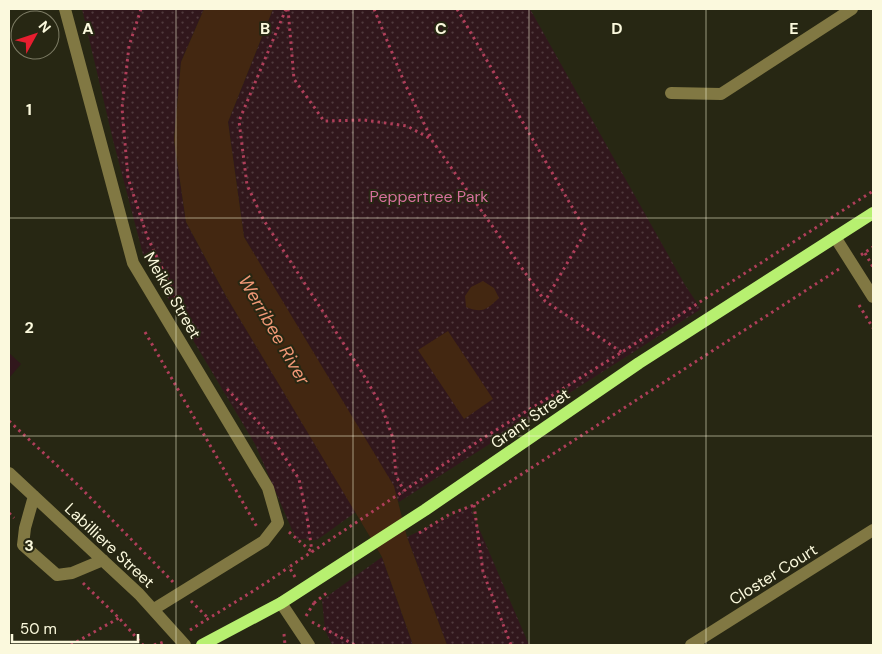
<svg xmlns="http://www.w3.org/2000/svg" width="882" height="654" font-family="'DM Sans',sans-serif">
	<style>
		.park { fill: url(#park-dots) }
		.garden { fill: #31171c }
		.water { fill: #432711 }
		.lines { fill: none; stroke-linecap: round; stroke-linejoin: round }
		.path { stroke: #af3e59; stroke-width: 3; stroke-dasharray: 2.5 4; stroke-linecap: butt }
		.minor { stroke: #817843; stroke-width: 12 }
		.major { stroke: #b7f070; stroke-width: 12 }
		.grid { fill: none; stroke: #fbf9dd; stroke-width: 1; stroke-opacity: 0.55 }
		.labels { text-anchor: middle; stroke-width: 4; stroke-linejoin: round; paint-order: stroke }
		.park-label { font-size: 16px; fill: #d5709c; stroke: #272713 }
		.street-label { font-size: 16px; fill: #fbf9dd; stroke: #272713 }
		.water-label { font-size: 18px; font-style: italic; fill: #f09876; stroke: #272713 }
		.grid-label { font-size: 16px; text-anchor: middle; font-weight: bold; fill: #fbf9dd; stroke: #272713; stroke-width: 4; stroke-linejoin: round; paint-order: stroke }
	</style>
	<defs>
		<pattern id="park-dots" width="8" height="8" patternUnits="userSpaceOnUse" patternTransform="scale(1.25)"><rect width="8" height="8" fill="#31171c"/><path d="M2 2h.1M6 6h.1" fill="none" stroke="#503a3d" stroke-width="1.8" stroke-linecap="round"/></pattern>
	</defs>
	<rect width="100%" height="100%" fill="#272713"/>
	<!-- park -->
	<path class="park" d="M 82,9 L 204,9 L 181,62 L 174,140 L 186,222 L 226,296 L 356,512 L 317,540 L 296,539 L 255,444 L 144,258 L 113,140 Z
		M 273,9 L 530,9 L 685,285 L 701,309 L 399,502 L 244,237 L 228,122 Z
		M 474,505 L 472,512 L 529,645 L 447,645 L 445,640 L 407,537 Z
		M 382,557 L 413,645 L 332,645 L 325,630 L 322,600 Z"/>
	<!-- garden -->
	<path class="garden" d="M 9,353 L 21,364 L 9,378 Z"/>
	<!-- water -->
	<path class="water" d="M 204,9 L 273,9 L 228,122 L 244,237 L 394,486 L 407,537 L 447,645 L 413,645 L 382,557 L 226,296 L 186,222 L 174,140 L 181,62 Z
		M 483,281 L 494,288 L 499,298 C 487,309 483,314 466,307 L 465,296 L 471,287 Z
		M 448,331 L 493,399 L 464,419 L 418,350 Z"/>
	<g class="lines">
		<!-- path -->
		<path class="path" d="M 141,9 L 129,46 L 122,108 L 128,178 L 147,236 L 187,322
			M 286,9 L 239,121 L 247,185 L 263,219 L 360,369 L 381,405 L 393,438 L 396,476 L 404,491
			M 288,9 L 294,79 L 324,121 L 364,120 L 407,126 L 431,139 L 545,301 L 623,353
			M 374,9 L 405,84 L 431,138
			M 457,9 L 586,231 L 545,301
			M 865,253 L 873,267
			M 861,255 L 873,247
			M 859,305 L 873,328
			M 145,332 L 257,527 L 255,528
			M 227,389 L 270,435 L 299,479 L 308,523 L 312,552
			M 9,421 L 76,483 L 173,582
			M 474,505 L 483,572 L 511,645
			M 9,513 L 14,518
			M 289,532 L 312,552
			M 419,533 L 450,514 L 474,505 L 839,269
			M 295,577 L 289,567 L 488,435 L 622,352 L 873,191
			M 83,583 L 119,618 L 143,645
			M 191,601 L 208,618
			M 314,603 L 328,592
			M 306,616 L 314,603 L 312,600
			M 312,622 L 355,645
			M 190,630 C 223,609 257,590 289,567
			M 284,634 L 285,645
			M 71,645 L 119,618
			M 154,645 L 164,642"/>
		<!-- minor -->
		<path class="minor" d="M 65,9 L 133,263 L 268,488 L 278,523 L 264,541 L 154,609
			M 671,93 L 721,94 L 852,9
			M 835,237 L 873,297
			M 9,473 L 139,594 L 185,645
			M 34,496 L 25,528 L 23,545 L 57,575 L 72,573 L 103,560
			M 281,603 L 309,645
			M 691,645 L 873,530"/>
		<!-- major -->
		<path class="major" d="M 202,645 L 281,603 L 425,510 L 639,363 L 873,213"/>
	</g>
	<!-- grid -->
	<path class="grid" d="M 176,9 L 176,645M 353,9 L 353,645M 529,9 L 529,645M 706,9 L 706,645M 9,218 L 873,218M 9,436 L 873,436"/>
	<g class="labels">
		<!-- park labels -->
		<g class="park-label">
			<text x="429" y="202">Peppertree Park</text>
		</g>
		<!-- street labels -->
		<g class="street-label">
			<text transform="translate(173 295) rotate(60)" y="6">Meikle Street</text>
			<text transform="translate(530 418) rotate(-35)" y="6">Grant Street</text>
			<text transform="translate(110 545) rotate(43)" y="6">Labilliere Street</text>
			<text transform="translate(773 574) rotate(-32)" y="6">Closter Court</text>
		</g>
		<!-- water labels -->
		<g class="water-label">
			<text transform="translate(274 330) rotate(60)" y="6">Werribee River</text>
		</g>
	</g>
	<g class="grid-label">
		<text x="88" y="34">A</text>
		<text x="265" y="34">B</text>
		<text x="441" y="34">C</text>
		<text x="617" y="34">D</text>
		<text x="794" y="34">E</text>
		<text x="29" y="115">1</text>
		<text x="29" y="333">2</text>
		<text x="29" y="551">3</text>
	</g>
	<!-- border -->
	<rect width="882" height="654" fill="none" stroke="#fbf9dd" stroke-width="20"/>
	<!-- north arrow -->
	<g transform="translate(35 35) rotate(50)"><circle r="24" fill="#272713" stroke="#7c7b64"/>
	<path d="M0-4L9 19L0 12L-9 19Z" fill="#e71e2f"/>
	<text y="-8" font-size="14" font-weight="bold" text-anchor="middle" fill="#fbf9dd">N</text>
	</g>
	<!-- scale -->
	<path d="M12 634v8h126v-8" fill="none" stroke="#fbf9dd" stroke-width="2.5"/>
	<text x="20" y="634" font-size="15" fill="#fbf9dd" stroke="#272713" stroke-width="4" paint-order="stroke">50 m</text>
</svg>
